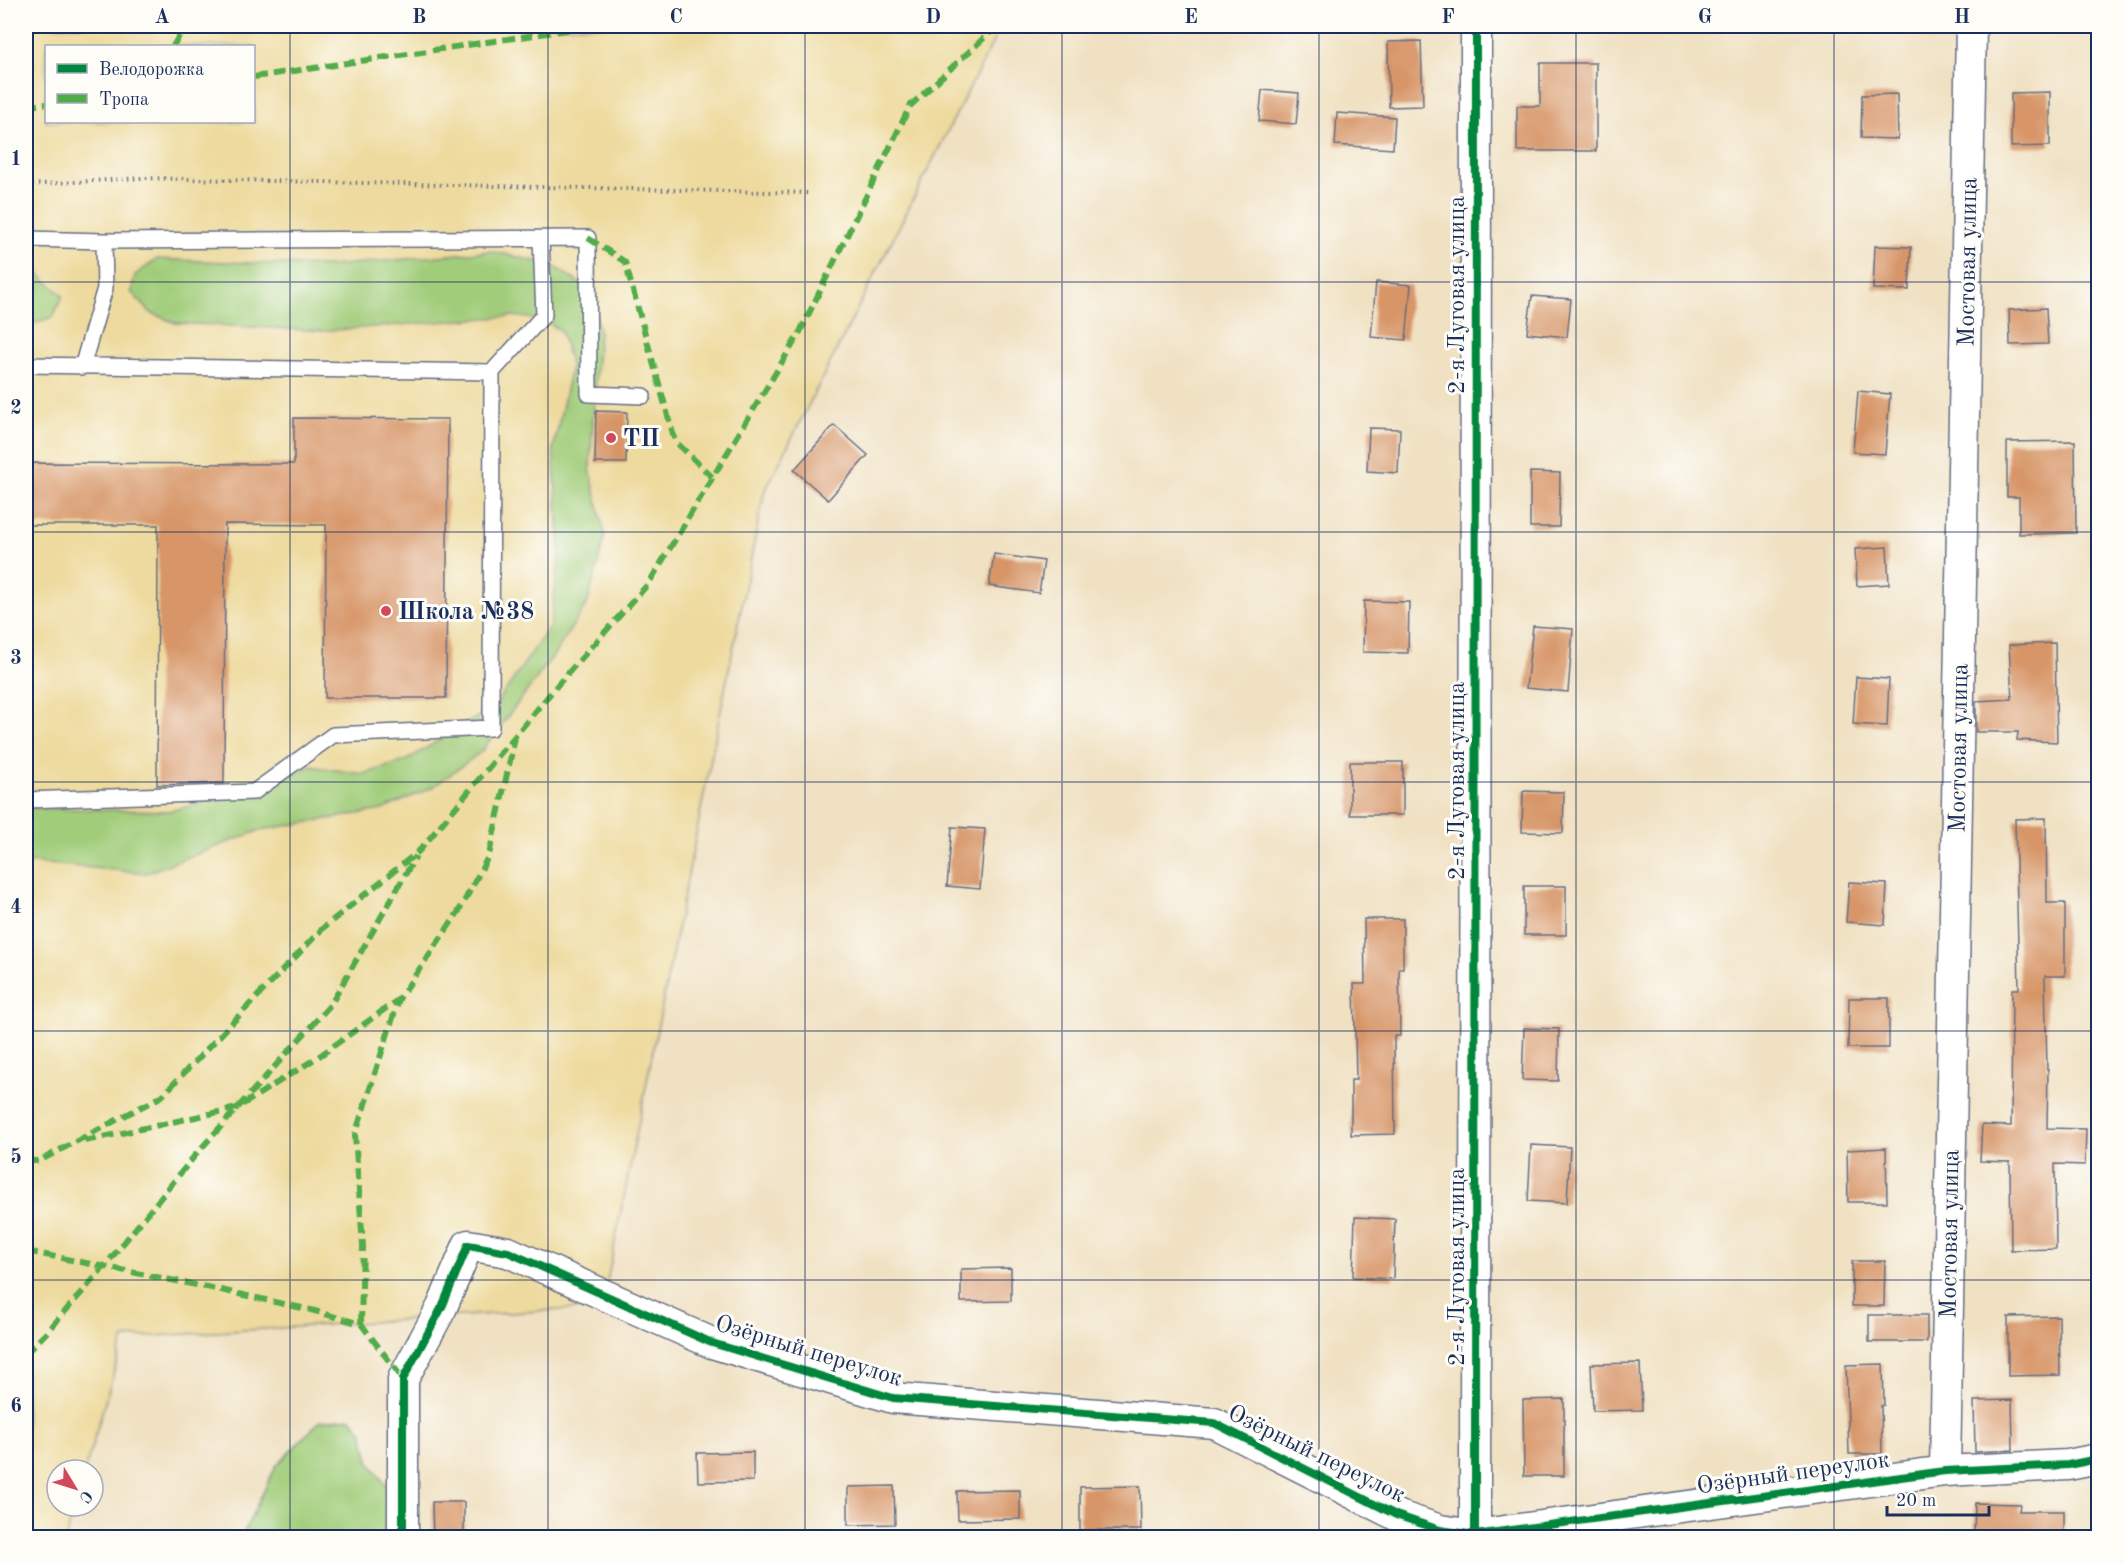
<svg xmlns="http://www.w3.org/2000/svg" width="2124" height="1563" font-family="'Old Standard TT',serif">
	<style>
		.green { fill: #a1cd7a; stroke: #5e7e6c; stroke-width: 1.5 }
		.sand { fill: #eeda9e; stroke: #84847e; stroke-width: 1.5; fill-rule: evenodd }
		.building { fill: #d79567 }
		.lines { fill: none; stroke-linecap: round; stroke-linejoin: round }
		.lane-casing { stroke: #666d81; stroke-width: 18 }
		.street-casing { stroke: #666d81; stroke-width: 33 }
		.path { stroke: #666d81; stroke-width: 4; stroke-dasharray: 1.5 4.5; stroke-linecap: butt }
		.lane { stroke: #fff; stroke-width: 15 }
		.street { stroke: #fff; stroke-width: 30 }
		.quiet { stroke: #52ab49; stroke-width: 6; stroke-dasharray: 12 6; stroke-linecap: butt }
		.cycleway-casing { stroke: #fdfcf7; stroke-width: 11 }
		.cycleway { stroke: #00873e; stroke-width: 8 }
		.grid { fill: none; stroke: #1b2f5e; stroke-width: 1.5; stroke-opacity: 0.55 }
		.poi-dot { fill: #d1495b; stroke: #fdfcf7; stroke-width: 2 }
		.labels { text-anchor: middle; stroke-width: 6; stroke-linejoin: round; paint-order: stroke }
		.street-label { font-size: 24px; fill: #1b2f5e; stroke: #fdfcf7 }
		.poi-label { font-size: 24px; font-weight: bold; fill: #1b2f5e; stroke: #fdfcf7; text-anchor: start }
		.neatline { fill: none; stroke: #1b2f5e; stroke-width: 2 }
		.grid-label { font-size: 20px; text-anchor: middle; font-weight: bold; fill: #1b2f5e }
	</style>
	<rect width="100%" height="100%" fill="#fdfcf7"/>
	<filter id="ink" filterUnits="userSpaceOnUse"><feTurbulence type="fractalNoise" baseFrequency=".0167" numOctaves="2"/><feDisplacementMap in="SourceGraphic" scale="12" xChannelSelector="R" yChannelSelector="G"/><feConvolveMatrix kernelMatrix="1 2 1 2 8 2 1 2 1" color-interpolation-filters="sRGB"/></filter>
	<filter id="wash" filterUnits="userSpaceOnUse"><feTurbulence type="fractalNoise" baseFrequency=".008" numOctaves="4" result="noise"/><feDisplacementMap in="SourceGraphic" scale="24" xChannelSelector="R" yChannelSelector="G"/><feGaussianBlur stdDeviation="1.35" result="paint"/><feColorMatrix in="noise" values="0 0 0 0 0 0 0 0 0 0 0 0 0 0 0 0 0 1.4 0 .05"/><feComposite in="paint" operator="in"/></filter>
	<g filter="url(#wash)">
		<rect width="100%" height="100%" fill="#f0e1c3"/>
		<!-- green -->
		<path class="green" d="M 491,251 L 552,265 L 584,286 L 595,303 L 599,332 L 590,469 L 605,536 L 588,603 L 554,655 L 481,752 L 433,787 L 382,810 L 261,830 L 146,873 L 26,862 L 26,808 L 168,811 L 254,791 L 311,766 L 363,774 L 560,550 L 553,450 L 571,367 L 323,331 L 175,323 L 151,313 L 131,292 L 135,275 L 157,259 L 329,266 Z
			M 26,262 L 63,296 L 53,317 L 26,326 Z
			M 351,1418 L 363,1432 L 369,1461 L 392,1494 L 398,1537 L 241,1538 L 276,1466 L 320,1421 Z"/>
		<!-- sand -->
		<path class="sand" d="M 26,26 L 1001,26 L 764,493 L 602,1307 L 124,1338 L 85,1470 L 57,1470 L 57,1506 L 75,1506 L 66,1538 L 26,1537 L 26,862 L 146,873 L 261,830 L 382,810 L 433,787 L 481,752 L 554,655 L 588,602 L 605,536 L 590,469 L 599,332 L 595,303 L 584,286 L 552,265 L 491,251 L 329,266 L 157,259 L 135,275 L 131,292 L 151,313 L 175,323 L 323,331 L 514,316 L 545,321 L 561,331 L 571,367 L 553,449 L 560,550 L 550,626 L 495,706 L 405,761 L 363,774 L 311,766 L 254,791 L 168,811 L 26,808 L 26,326 L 53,317 L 63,296 L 26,262 ZM 46,46 L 254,46 L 254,122 L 46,122 Z"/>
		<g id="blocks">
			<!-- building -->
			<path class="building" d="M 1421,41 L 1423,106 L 1389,107 L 1388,42 Z
				M 1540,63 L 1596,63 L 1596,151 L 1517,151 L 1517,106 L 1540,106 Z
				M 1262,90 L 1299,93 L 1296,124 L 1259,121 Z
				M 2050,92 L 2050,146 L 2011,147 L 2011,93 Z
				M 1897,94 L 1898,139 L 1861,138 L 1862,95 Z
				M 1337,113 L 1395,117 L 1393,149 L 1335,145 Z
				M 1875,246 L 1911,247 L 1909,290 L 1873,289 Z
				M 1376,282 L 1411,285 L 1406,340 L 1371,337 Z
				M 1532,296 L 1571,299 L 1567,337 L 1527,333 Z
				M 2046,308 L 2048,344 L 2010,345 L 2009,310 Z
				M 1858,391 L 1890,394 L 1885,454 L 1853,452 Z
				M 596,411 L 627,412 L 626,463 L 595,463 Z
				M 294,418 L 448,419 L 446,698 L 325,698 L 326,525 L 225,524 L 224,783 L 157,785 L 158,525 L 26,525 L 26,463 L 294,464 Z
				M 834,425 L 868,455 L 828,500 L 794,470 Z
				M 1369,428 L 1400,429 L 1398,473 L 1367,471 Z
				M 2075,441 L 2076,533 L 2019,534 L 2019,497 L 2007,497 L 2007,442 Z
				M 1530,472 L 1560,473 L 1559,527 L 1530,527 Z
				M 1887,547 L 1889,584 L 1857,586 L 1855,549 Z
				M 994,554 L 1044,561 L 1039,593 L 989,586 Z
				M 1364,601 L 1409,602 L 1408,653 L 1363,652 Z
				M 1533,626 L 1573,629 L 1568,692 L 1526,688 Z
				M 2055,643 L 2057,742 L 2017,740 L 2018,732 L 1976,732 L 1976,701 L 2012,699 L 2009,645 Z
				M 1856,677 L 1889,679 L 1887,726 L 1853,724 Z
				M 1350,762 L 1403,762 L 1403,815 L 1350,815 Z
				M 1523,791 L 1564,792 L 1563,833 L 1522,832 Z
				M 2046,818 L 2047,903 L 2065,903 L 2065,976 L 2045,976 L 2047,1069 L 2048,1069 L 2047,1128 L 2086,1129 L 2085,1165 L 2055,1164 L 2056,1249 L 2011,1250 L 2010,1162 L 1980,1161 L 1982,1125 L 2011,1126 L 2012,989 L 2019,989 L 2015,819 Z
				M 952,827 L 985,829 L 980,889 L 947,886 Z
				M 1849,882 L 1887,884 L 1885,925 L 1846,922 Z
				M 1524,886 L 1566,886 L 1566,935 L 1524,935 Z
				M 1364,919 L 1403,919 L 1403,968 L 1399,968 L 1400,1036 L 1394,1036 L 1395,1134 L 1351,1135 L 1351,1080 L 1356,1080 L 1354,984 L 1365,984 Z
				M 1849,998 L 1889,998 L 1889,1048 L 1848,1048 Z
				M 1524,1028 L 1559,1029 L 1558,1081 L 1522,1080 Z
				M 1531,1145 L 1570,1147 L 1567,1203 L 1528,1201 Z
				M 1886,1148 L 1887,1202 L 1848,1202 L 1847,1150 Z
				M 1355,1217 L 1395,1219 L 1393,1279 L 1353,1277 Z
				M 1852,1261 L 1885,1261 L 1884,1306 L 1852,1306 Z
				M 1011,1268 L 1011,1301 L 961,1302 L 961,1269 Z
				M 1869,1315 L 1927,1315 L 1927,1342 L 1869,1342 Z
				M 2059,1316 L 2060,1375 L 2008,1376 L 2008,1317 Z
				M 1640,1363 L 1642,1410 L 1593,1411 L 1591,1364 Z
				M 1883,1364 L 1884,1404 L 1881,1405 L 1882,1454 L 1849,1454 L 1846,1365 Z
				M 1564,1399 L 1564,1476 L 1524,1476 L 1523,1400 Z
				M 2012,1400 L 2013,1450 L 1975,1452 L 1974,1401 Z
				M 753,1452 L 753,1481 L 698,1482 L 697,1453 Z
				M 894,1486 L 895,1524 L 848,1525 L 848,1487 Z
				M 1140,1486 L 1141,1530 L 1080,1530 L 1080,1487 Z
				M 1020,1490 L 1020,1519 L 958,1520 L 957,1491 Z
				M 432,1502 L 464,1502 L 464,1538 L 433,1538 Z
				M 1975,1503 L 2020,1504 L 2019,1511 L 2064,1511 L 2064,1538 L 1974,1538 Z"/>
		</g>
	</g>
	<g filter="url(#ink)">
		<use href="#blocks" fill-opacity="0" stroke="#666d81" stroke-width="1.5"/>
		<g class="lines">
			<!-- lane casing -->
			<g class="lane-casing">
				<path id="lane" d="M 26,239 L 104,241 L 588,238 L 589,394 L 643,396
					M 26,365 L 492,372
					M 82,367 L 105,288 L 104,241
					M 26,800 L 254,792 L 333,735 L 491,728 L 492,372 L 544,315 L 541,239"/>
			</g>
			<!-- street casing -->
			<g class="street-casing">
				<path id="street" d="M 1945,1471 L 1971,26
					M 403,1538 L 403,1379 L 442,1307 L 468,1245 L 508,1252 L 712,1343 L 893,1398 L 1214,1423 L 1396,1515 L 1440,1530 L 1475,1535 L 1945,1471 L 2068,1465 L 2098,1459
					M 1475,1538 L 1476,26"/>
			</g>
			<!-- path -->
			<path class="path" d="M 26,185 L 142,178 L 811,193"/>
			<!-- lane -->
			<use href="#lane" class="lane"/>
			<!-- street -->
			<use href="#street" class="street"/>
			<!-- quiet -->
			<path class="quiet" d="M 173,46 L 185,26
				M 254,77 L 594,26
				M 26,106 L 46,104
				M 588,238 L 625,262 L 675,441 L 712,477
				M 85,1141 L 237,1108 L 318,1057 L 399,999
				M 26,1162 L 41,1160 L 162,1096 L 323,928 L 419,851 L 560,682 L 649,583 L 799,334 L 910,106 L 997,26
				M 26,1251 L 216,1289 L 311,1310 L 361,1324 L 403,1379
				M 361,1324 L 363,1246 L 355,1135 L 399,999 L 459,911 L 489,855 L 515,738
				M 26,1353 L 47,1332 L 104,1267 L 197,1153 L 331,1004 L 416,856"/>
			<!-- cycleway casing -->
			<g class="cycleway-casing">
				<path id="cycleway" d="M 403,1538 L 403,1379 L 442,1307 L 468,1245 L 508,1252 L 712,1343 L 893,1398 L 1214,1423 L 1396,1515 L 1440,1530 L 1475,1535 L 1945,1471 L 2068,1465 L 2098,1459
					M 1475,1538 L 1476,26"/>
			</g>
			<!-- cycleway -->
			<use href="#cycleway" class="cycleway"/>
		</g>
	</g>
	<!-- grid -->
	<path class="grid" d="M 290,26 L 290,1538M 548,26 L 548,1538M 805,26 L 805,1538M 1062,26 L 1062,1538M 1319,26 L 1319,1538M 1576,26 L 1576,1538M 1834,26 L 1834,1538M 26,282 L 2098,282M 26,532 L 2098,532M 26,782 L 2098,782M 26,1031 L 2098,1031M 26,1280 L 2098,1280"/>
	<!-- markers -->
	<g class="poi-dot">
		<circle cx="611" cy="438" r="6"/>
		<circle cx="386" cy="611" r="6"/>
	</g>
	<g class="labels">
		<!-- street labels -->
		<g class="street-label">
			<text transform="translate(1967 262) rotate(-89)" y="8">Мостовая улица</text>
			<text transform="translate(1456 295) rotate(-90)" y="8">2-я Луговая улица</text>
			<text transform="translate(1958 748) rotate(-89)" y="8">Мостовая улица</text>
			<text transform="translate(1456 781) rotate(-90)" y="8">2-я Луговая улица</text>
			<text transform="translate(1949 1234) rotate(-89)" y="8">Мостовая улица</text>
			<text transform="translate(1456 1267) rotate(-90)" y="8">2-я Луговая улица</text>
			<text transform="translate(809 1350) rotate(17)" y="8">Озёрный переулок</text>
			<text transform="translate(1317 1453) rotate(26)" y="8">Озёрный переулок</text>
			<text transform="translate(1793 1472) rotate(-8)" y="8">Озёрный переулок</text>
		</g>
		<!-- poi labels -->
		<g class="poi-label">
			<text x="623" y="446">ТП</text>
			<text x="398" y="619">Школа №38</text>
		</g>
	</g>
	<!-- margin -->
	<rect width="2124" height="1563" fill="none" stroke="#fdfcf7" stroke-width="66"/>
	<!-- legend -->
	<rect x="45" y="45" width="210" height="78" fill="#fdfcf7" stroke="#a3aaba" stroke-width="1.5"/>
	<rect x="57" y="64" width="30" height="9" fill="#00873e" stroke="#a3aaba" stroke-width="1.5"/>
	<text x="99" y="75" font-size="18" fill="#1b2f5e">Велодорожка</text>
	<rect x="57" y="94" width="30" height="9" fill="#52ab49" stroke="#a3aaba" stroke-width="1.5"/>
	<text x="99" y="105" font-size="18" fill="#1b2f5e">Тропа</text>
	<!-- north arrow -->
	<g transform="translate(75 1488) rotate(128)"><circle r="28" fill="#fdfcf7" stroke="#a3aaba" stroke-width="1.5"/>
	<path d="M0-4.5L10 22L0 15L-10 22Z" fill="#d1495b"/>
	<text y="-9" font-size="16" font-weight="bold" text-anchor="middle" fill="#1b2f5e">С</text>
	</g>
	<!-- scale -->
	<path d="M1887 1506v9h102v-9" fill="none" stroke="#1b2f5e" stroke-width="3"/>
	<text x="1896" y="1506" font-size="18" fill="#1b2f5e" stroke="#fdfcf7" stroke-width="4.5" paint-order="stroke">20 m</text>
	<rect x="33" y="33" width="2058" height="1497" class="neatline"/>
	<g class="grid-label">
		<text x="162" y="23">A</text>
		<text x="419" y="23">B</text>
		<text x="676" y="23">C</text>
		<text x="933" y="23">D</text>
		<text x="1191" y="23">E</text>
		<text x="1448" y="23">F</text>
		<text x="1705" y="23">G</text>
		<text x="1962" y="23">H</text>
		<text x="16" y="165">1</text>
		<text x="16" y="414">2</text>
		<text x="16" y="664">3</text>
		<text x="16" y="913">4</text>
		<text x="16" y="1163">5</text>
		<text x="16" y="1412">6</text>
	</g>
</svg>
